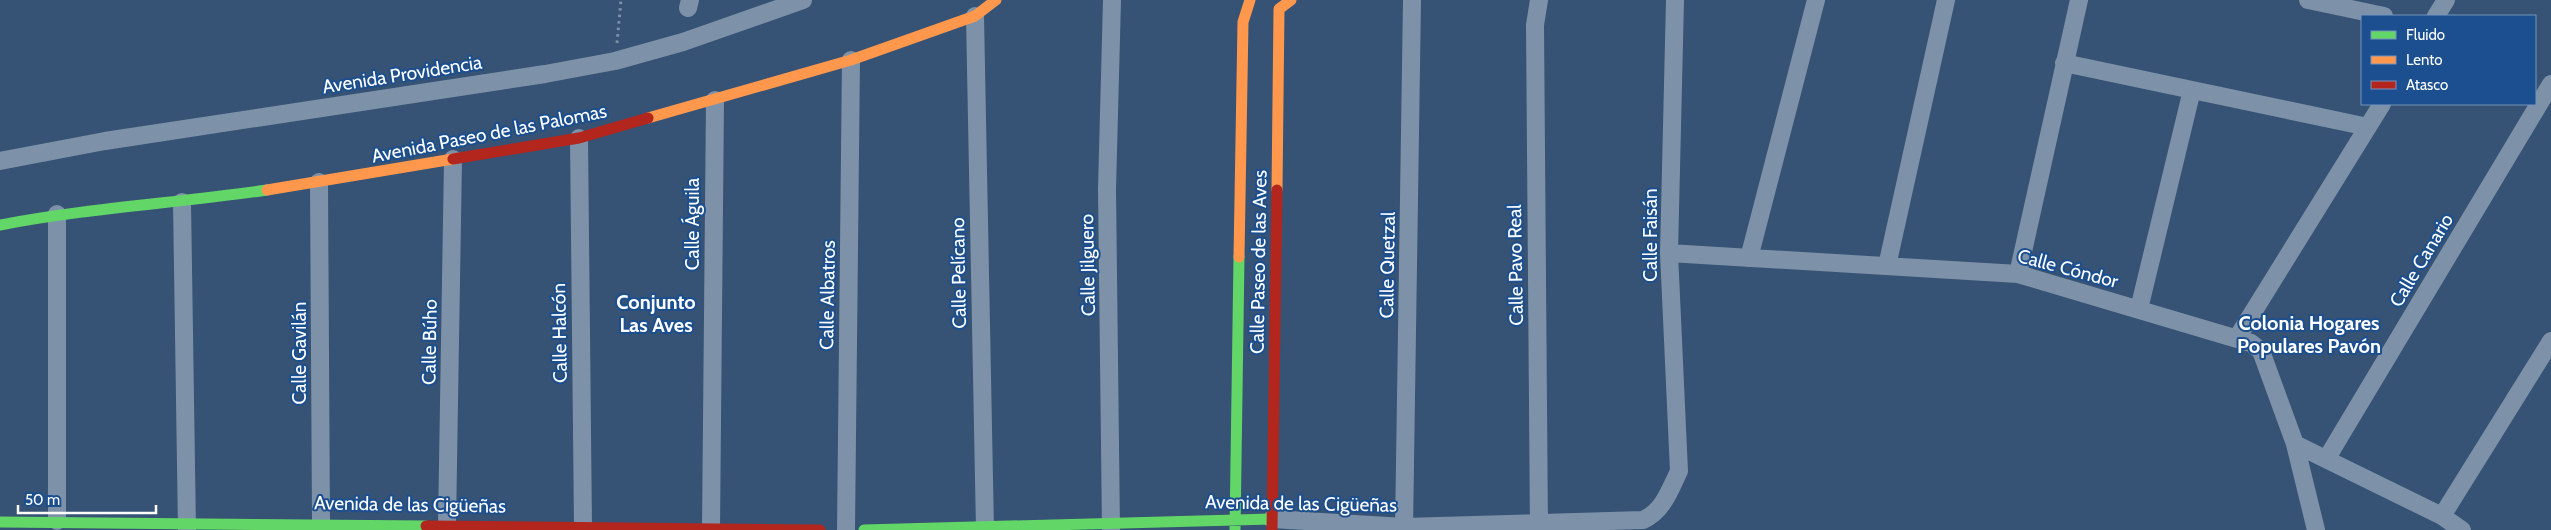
<svg xmlns="http://www.w3.org/2000/svg" width="2551" height="530" font-family="Cabin,sans-serif">
	<style>
		.lines { fill: none; stroke-linecap: round; stroke-linejoin: round }
		.path { stroke: #7d92a8; stroke-width: 3; stroke-dasharray: 2.5 4; stroke-linecap: butt }
		.street { stroke: #7d92a8; stroke-width: 18 }
		.fast { stroke: #63d668; stroke-width: 11 }
		.slow { stroke: #ff974d; stroke-width: 11 }
		.jam { stroke: #b3261e; stroke-width: 11 }
		.labels { text-anchor: middle; stroke-width: 4; stroke-linejoin: round; paint-order: stroke }
		.street-label { font-size: 19px; fill: #fff; stroke: #1b4f8f }
		.neighbourhood-label { font-size: 20px; font-weight: bold; fill: #fff; stroke: #1b4f8f }
	</style>
	<rect width="100%" height="100%" fill="#365274"/>
	<g class="lines">
		<!-- path -->
		<path class="path" d="M 617,43 L 621,0"/>
		<!-- street -->
		<path class="street" d="M 2308,0 L 2384,16
			M 688,8 L 690,0
			M 975,16 L 985,530
			M 2436,16 L 2446,0
			M 2064,63 L 2368,127
			M 579,138 L 583,528
			M 0,161 L 105,141 L 545,74 L 615,61 L 683,42 L 803,0
			M 319,182 L 321,524
			M 182,202 L 187,530
			M 1669,253 L 2018,274 L 2251,343 L 2261,351 L 2295,444 L 2316,530
			M 1749,258 L 1816,0
			M 1887,266 L 1946,0
			M 2018,274 L 2079,0
			M 2139,309 L 2192,90
			M 2237,338 L 2382,104
			M 2295,444 L 2442,516 L 2462,530
			M 2327,458 L 2551,84
			M 2442,516 L 2551,341
			M 1272,519 L 1404,527 L 1643,520 C 1663,511 1670,490 1679,471 L 1669,253 L 1675,0
			M 57,521 L 57,214
			M 447,525 L 453,159
			M 711,529 L 715,100
			M 846,530 L 851,60
			M 1111,530 L 1107,189 L 1112,0
			M 1404,530 L 1412,0
			M 1539,530 L 1535,25 L 1539,0"/>
		<!-- fast -->
		<path class="fast" d="M 0,225 C 88,208 178,203 267,190
			M 0,522 L 426,526
			M 864,530 L 1272,519
			M 1235,530 L 1239,257"/>
		<!-- slow -->
		<path class="slow" d="M 648,118 L 851,60 L 975,16 L 996,0
			M 267,190 L 453,159
			M 1277,190 L 1279,9 L 1291,0
			M 1239,257 L 1243,22 L 1250,0"/>
		<!-- jam -->
		<path class="jam" d="M 453,159 L 579,138 L 648,118
			M 426,526 L 820,530
			M 1272,530 L 1277,190"/>
	</g>
	<g class="labels">
		<!-- street labels -->
		<g class="street-label">
			<text transform="translate(402 74) rotate(-9)" y="7">Avenida Providencia</text>
			<text transform="translate(489 133) rotate(-11)" y="7">Avenida Paseo de las Palomas</text>
			<text transform="translate(692 224) rotate(-90)" y="7">Calle Águila</text>
			<text transform="translate(1650 235) rotate(-90)" y="7">Calle Faisán</text>
			<text transform="translate(2421 260) rotate(-59)" y="7">Calle Canario</text>
			<text transform="translate(1258 262) rotate(-89)" y="7">Calle Paseo de las Aves</text>
			<text transform="translate(1087 265) rotate(-91)" y="7">Calle Jilguero</text>
			<text transform="translate(1387 265) rotate(-89)" y="7">Calle Quetzal</text>
			<text transform="translate(1515 265) rotate(-91)" y="7">Calle Pavo Real</text>
			<text transform="translate(2068 268) rotate(15)" y="7">Calle Cóndor</text>
			<text transform="translate(958 273) rotate(-91)" y="7">Calle Pelícano</text>
			<text transform="translate(827 295) rotate(-89)" y="7">Calle Albatros</text>
			<text transform="translate(559 333) rotate(-91)" y="7">Calle Halcón</text>
			<text transform="translate(429 342) rotate(-89)" y="7">Calle Búho</text>
			<text transform="translate(299 353) rotate(-90)" y="7">Calle Gavilán</text>
			<text transform="translate(1301 503) rotate(1)" y="7">Avenida de las Cigüeñas</text>
			<text transform="translate(410 504) rotate(1)" y="7">Avenida de las Cigüeñas</text>
		</g>
		<!-- neighbourhood labels -->
		<g class="neighbourhood-label">
			<text x="656" y="309">Conjunto<tspan x="656" dy="23">Las Aves</tspan></text>
			<text x="2309" y="330">Colonia Hogares<tspan x="2309" dy="23">Populares Pavón</tspan></text>
		</g>
	</g>
	<!-- legend -->
	<rect x="2361" y="15" width="175" height="90" fill="#1b4f8f" stroke="#7695bc"/>
	<rect x="2371" y="31" width="25" height="8" fill="#63d668" stroke="#7695bc"/>
	<text x="2406" y="40" font-size="15" fill="#ffffff">Fluido</text>
	<rect x="2371" y="56" width="25" height="8" fill="#ff974d" stroke="#7695bc"/>
	<text x="2406" y="65" font-size="15" fill="#ffffff">Lento</text>
	<rect x="2371" y="81" width="25" height="8" fill="#b3261e" stroke="#7695bc"/>
	<text x="2406" y="90" font-size="15" fill="#ffffff">Atasco</text>
	<!-- scale -->
	<path d="M18 505v8h138v-8" fill="none" stroke="#ffffff" stroke-width="2.5"/>
	<text x="25" y="505" font-size="15" fill="#ffffff" stroke="#1b4f8f" stroke-width="4" paint-order="stroke">50 m</text>
</svg>
